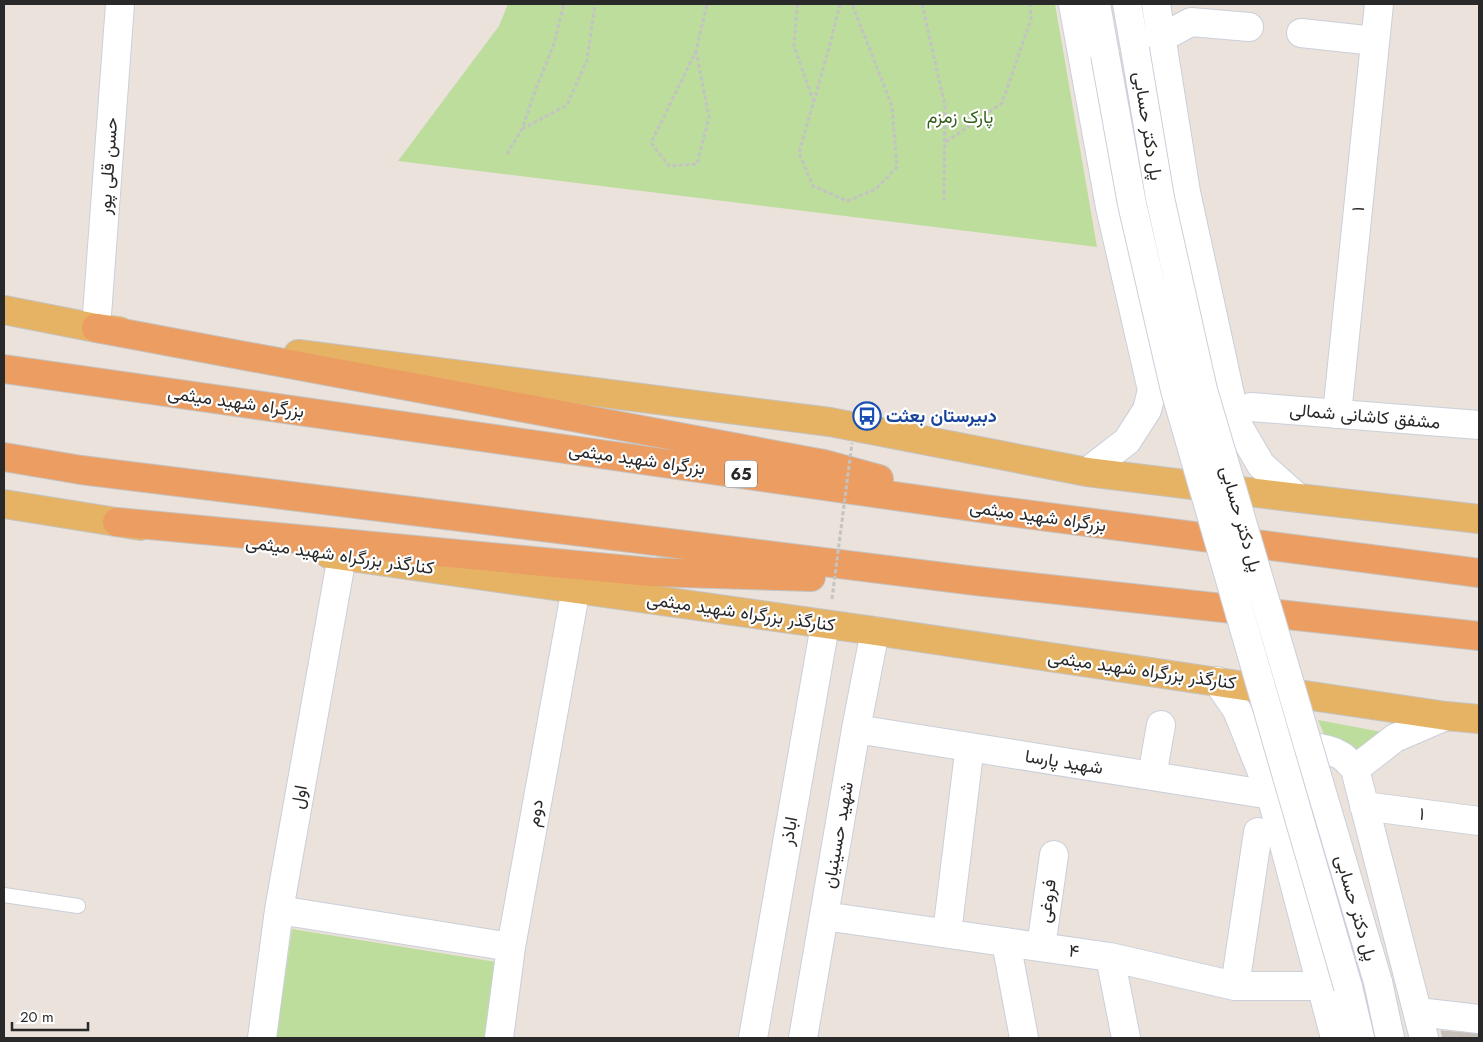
<svg xmlns="http://www.w3.org/2000/svg" width="1483" height="1042" font-family="Jost,Vazirmatn,sans-serif">
	<style>
		.green { fill: #bcdd9b }
		.building { fill: #c6c0ba; stroke: #c5bdb5 }
		.lines { fill: none; stroke-linecap: round; stroke-linejoin: round }
		.service-casing { stroke: #cacfda; stroke-width: 16 }
		.minor-casing { stroke: #cacfda; stroke-width: 30 }
		.tertiary-casing { stroke: #cacfda; stroke-width: 30 }
		.secondary-casing { stroke: #cacfda; stroke-width: 30 }
		.primary-casing { stroke: #c3c3c3; stroke-width: 30 }
		.trunk-casing { stroke: #c3c3c3; stroke-width: 30 }
		.path { stroke: #c3c3c3; stroke-width: 3; stroke-dasharray: 4 2.5; stroke-linecap: butt }
		.service { stroke: #fff; stroke-width: 14 }
		.minor { stroke: #fff; stroke-width: 28 }
		.tertiary { stroke: #fff; stroke-width: 28 }
		.secondary { stroke: #fff; stroke-width: 28 }
		.primary { stroke: #e6b364; stroke-width: 28 }
		.trunk { stroke: #ec9d61; stroke-width: 28 }
		.secondary-bridge-casing { stroke: #cacfda; stroke-width: 30; stroke-linecap: butt }
		.path-bridge { stroke: #c3c3c3; stroke-width: 3; stroke-dasharray: 4 2.5; stroke-linecap: butt }
		.secondary-bridge { stroke: #fff; stroke-width: 28 }
		.labels { text-anchor: middle; stroke-width: 4.5; stroke-linejoin: round; paint-order: stroke }
		.shield { fill: #fff; stroke: #696969; stroke-width: 1 }
		.shield-label { font-size: 16px; font-weight: bold; fill: #292929 }
		.park-label { font-size: 18px; fill: #37601e; stroke: #fff }
		.street-label { font-size: 18px; fill: #292929; stroke: #fff }
		.transit-label { font-size: 18px; font-weight: bold; fill: #164399; stroke: #fff; text-anchor: start }
	</style>
	<rect width="100%" height="100%" fill="#eae2db"/>
	<!-- green -->
	<path class="green" d="M 508,4 L 1055,4 L 1097,247 L 398,161 L 499,26 Z
		M 1318,720 L 1387,733 L 1363,755 L 1326,739 Z
		M 292,929 L 496,962 L 484,1038 L 276,1038 Z"/>
	<!-- building -->
	<path class="building" d="M 1441,1031 L 1479,1034 L 1479,1038 L 1443,1038 Z"/>
	<g class="lines">
		<!-- service casing -->
		<g class="service-casing">
			<path id="service" d="M 4,895 L 78,906"/>
		</g>
		<!-- minor casing -->
		<g class="minor-casing">
			<path id="minor" d="M 1301,33 L 1375,41
				M 1161,38 L 1191,22 L 1249,27
				M 96,328 L 120,4
				M 1337,414 L 1379,4
				M 856,729 L 1271,795
				M 1152,776 L 1161,725
				M 1364,806 L 1479,821
				M 279,910 L 511,947
				M 824,916 L 1110,957 L 1235,986 L 1322,986
				M 947,933 L 968,761
				M 1006,942 L 1024,1038
				M 1041,947 L 1054,855
				M 1110,957 L 1126,1038
				M 1235,986 L 1258,832
				M 1418,1012 L 1479,1019
				M 262,1038 L 279,910 L 342,556
				M 499,1038 L 511,947 L 576,588
				M 753,1038 L 825,625
				M 803,1038 L 856,729 L 875,631"/>
		</g>
		<!-- tertiary casing -->
		<g class="tertiary-casing">
			<path id="tertiary" d="M 1251,407 L 1479,425"/>
		</g>
		<!-- secondary casing -->
		<g class="secondary-casing">
			<path id="secondary" d="M 1073,4 L 1110,207 L 1152,390 L 1147,410 L 1127,441 L 1087,472
				M 1096,4 L 1105,55
				M 1127,4 L 1135,49
				M 1156,4 L 1186,192 L 1236,422 L 1261,465 L 1298,498
				M 1217,681 L 1237,710 L 1271,795 L 1335,1038
				M 1267,776 C 1269,772 1272,767 1275,763 C 1292,745 1320,744 1340,755 C 1346,758 1350,764 1355,769
				M 1378,982 L 1390,1038
				M 1348,987 L 1360,1038
				M 1424,1038 L 1355,769 L 1395,738 L 1446,716"/>
		</g>
		<!-- primary casing -->
		<g class="primary-casing">
			<path id="primary" d="M 4,310 L 96,328 L 119,331
				M 298,354 L 830,422 L 1087,472 L 1298,498 L 1479,519
				M 4,504 L 141,526
				M 329,554 L 875,631 L 1446,716 L 1479,719"/>
		</g>
		<!-- trunk casing -->
		<g class="trunk-casing">
			<path id="trunk" d="M 96,328 L 824,464 L 879,479
				M 4,369 L 986,509 L 1479,573
				M 4,457 L 81,470 L 976,581 L 1479,636
				M 117,522 L 651,572 L 811,577"/>
		</g>
		<!-- path -->
		<path class="path" d="M 798,4 L 797,7 L 794,46 L 813,100
			M 840,4 L 829,48 L 799,153 L 813,186 L 847,201 L 876,189 L 897,167 L 892,106 L 852,4
			M 922,4 L 945,106 L 944,200
			M 696,51 L 709,117 L 697,164 L 669,166 L 651,143 L 696,51 L 707,4
			M 522,129 L 567,105 L 587,60 L 595,4
			M 946,142 L 1002,103 L 1031,19 L 1030,4
			M 507,154 L 522,129 L 537,86 L 553,47 L 564,4"/>
		<!-- service -->
		<use href="#service" class="service"/>
		<!-- minor -->
		<use href="#minor" class="minor"/>
		<!-- tertiary -->
		<use href="#tertiary" class="tertiary"/>
		<!-- secondary -->
		<use href="#secondary" class="secondary"/>
		<!-- primary -->
		<use href="#primary" class="primary"/>
		<!-- trunk -->
		<use href="#trunk" class="trunk"/>
		<!-- secondary-bridge casing -->
		<g class="secondary-bridge-casing">
			<path id="secondary-bridge" d="M 1135,49 L 1160,198 L 1203,390 L 1378,982
				M 1105,55 L 1132,204 L 1175,390 L 1348,987"/>
		</g>
		<!-- path-bridge -->
		<path class="path-bridge" d="M 832,599 L 852,443"/>
		<!-- secondary-bridge -->
		<use href="#secondary-bridge" class="secondary-bridge"/>
	</g>
	<!-- icons -->
	<defs>
		<g id="bus-ring" transform="scale(1.4375)"><circle r="9.5" fill="#fff" stroke="#1a4fb4" stroke-width="1.5"/><path d="M-5-6H5V4H4V6H2V4H-2V6H-4V4H-5ZM-3.5-4V0h7V-4ZM-3.5 1.2v1.5H-2V1.2ZM2 1.2v1.5H3.5V1.2Z" fill="#1a4fb4"/></g>
	</defs>
	<g fill-rule="evenodd">
		<use href="#bus-ring" x="867" y="416"/>
	</g>
	<g class="labels">
		<!-- shield labels -->
		<rect class="shield" x="725" y="460.5" width="32" height="27" rx="4"/>
		<g class="shield-label">
			<text x="741" y="480">65</text>
		</g>
		<!-- park labels -->
		<g class="park-label">
			<text x="960" y="123">پارک زمزم</text>
		</g>
		<!-- street labels -->
		<g class="street-label">
			<text transform="translate(1148 126) rotate(81)" y="6">پل دکتر حسابی</text>
			<text transform="translate(108 166) rotate(-86)" y="6">حسن قلی پور</text>
			<text transform="translate(1358 209) rotate(-84)" y="6">۱</text>
			<text transform="translate(236 402) rotate(8)" y="6">بزرگراه شهید میثمی</text>
			<text transform="translate(1365 416) rotate(5)" y="6">مشفق کاشانی شمالی</text>
			<text transform="translate(637 459) rotate(8)" y="6">بزرگراه شهید میثمی</text>
			<text transform="translate(1038 516) rotate(8)" y="6">بزرگراه شهید میثمی</text>
			<text transform="translate(1241 519) rotate(74)" y="6">پل دکتر حسابی</text>
			<text transform="translate(340 555) rotate(8)" y="6">کنارگذر بزرگراه شهید میثمی</text>
			<text transform="translate(741 612) rotate(8)" y="6">کنارگذر بزرگراه شهید میثمی</text>
			<text transform="translate(1142 670) rotate(8)" y="6">کنارگذر بزرگراه شهید میثمی</text>
			<text transform="translate(1064 762) rotate(9)" y="6">شهید پارسا</text>
			<text transform="translate(299 797) rotate(-80)" y="6">اول</text>
			<text transform="translate(535 813) rotate(-80)" y="6">دوم</text>
			<text transform="translate(1422 814) rotate(8)" y="6">۱</text>
			<text transform="translate(789 831) rotate(-80)" y="6">اباذر</text>
			<text transform="translate(838 835) rotate(-80)" y="6">شهید حسینیان</text>
			<text transform="translate(1047 901) rotate(-82)" y="6">فروغی</text>
			<text transform="translate(1356 908) rotate(74)" y="6">پل دکتر حسابی</text>
			<text transform="translate(1074 951) rotate(8)" y="6">۴</text>
		</g>
		<!-- transit labels -->
		<g class="transit-label">
			<text x="886" y="422">دبیرستان بعثت</text>
		</g>
	</g>
	<!-- border -->
	<rect width="1483" height="1042" fill="none" stroke="#292929" stroke-width="10"/>
	<!-- scale -->
	<path d="M12 1022v8h76v-8" fill="none" stroke="#292929" stroke-width="2.5"/>
	<text x="20" y="1022" font-size="15" fill="#292929" stroke="#ffffff" stroke-width="4" paint-order="stroke">20 m</text>
</svg>
